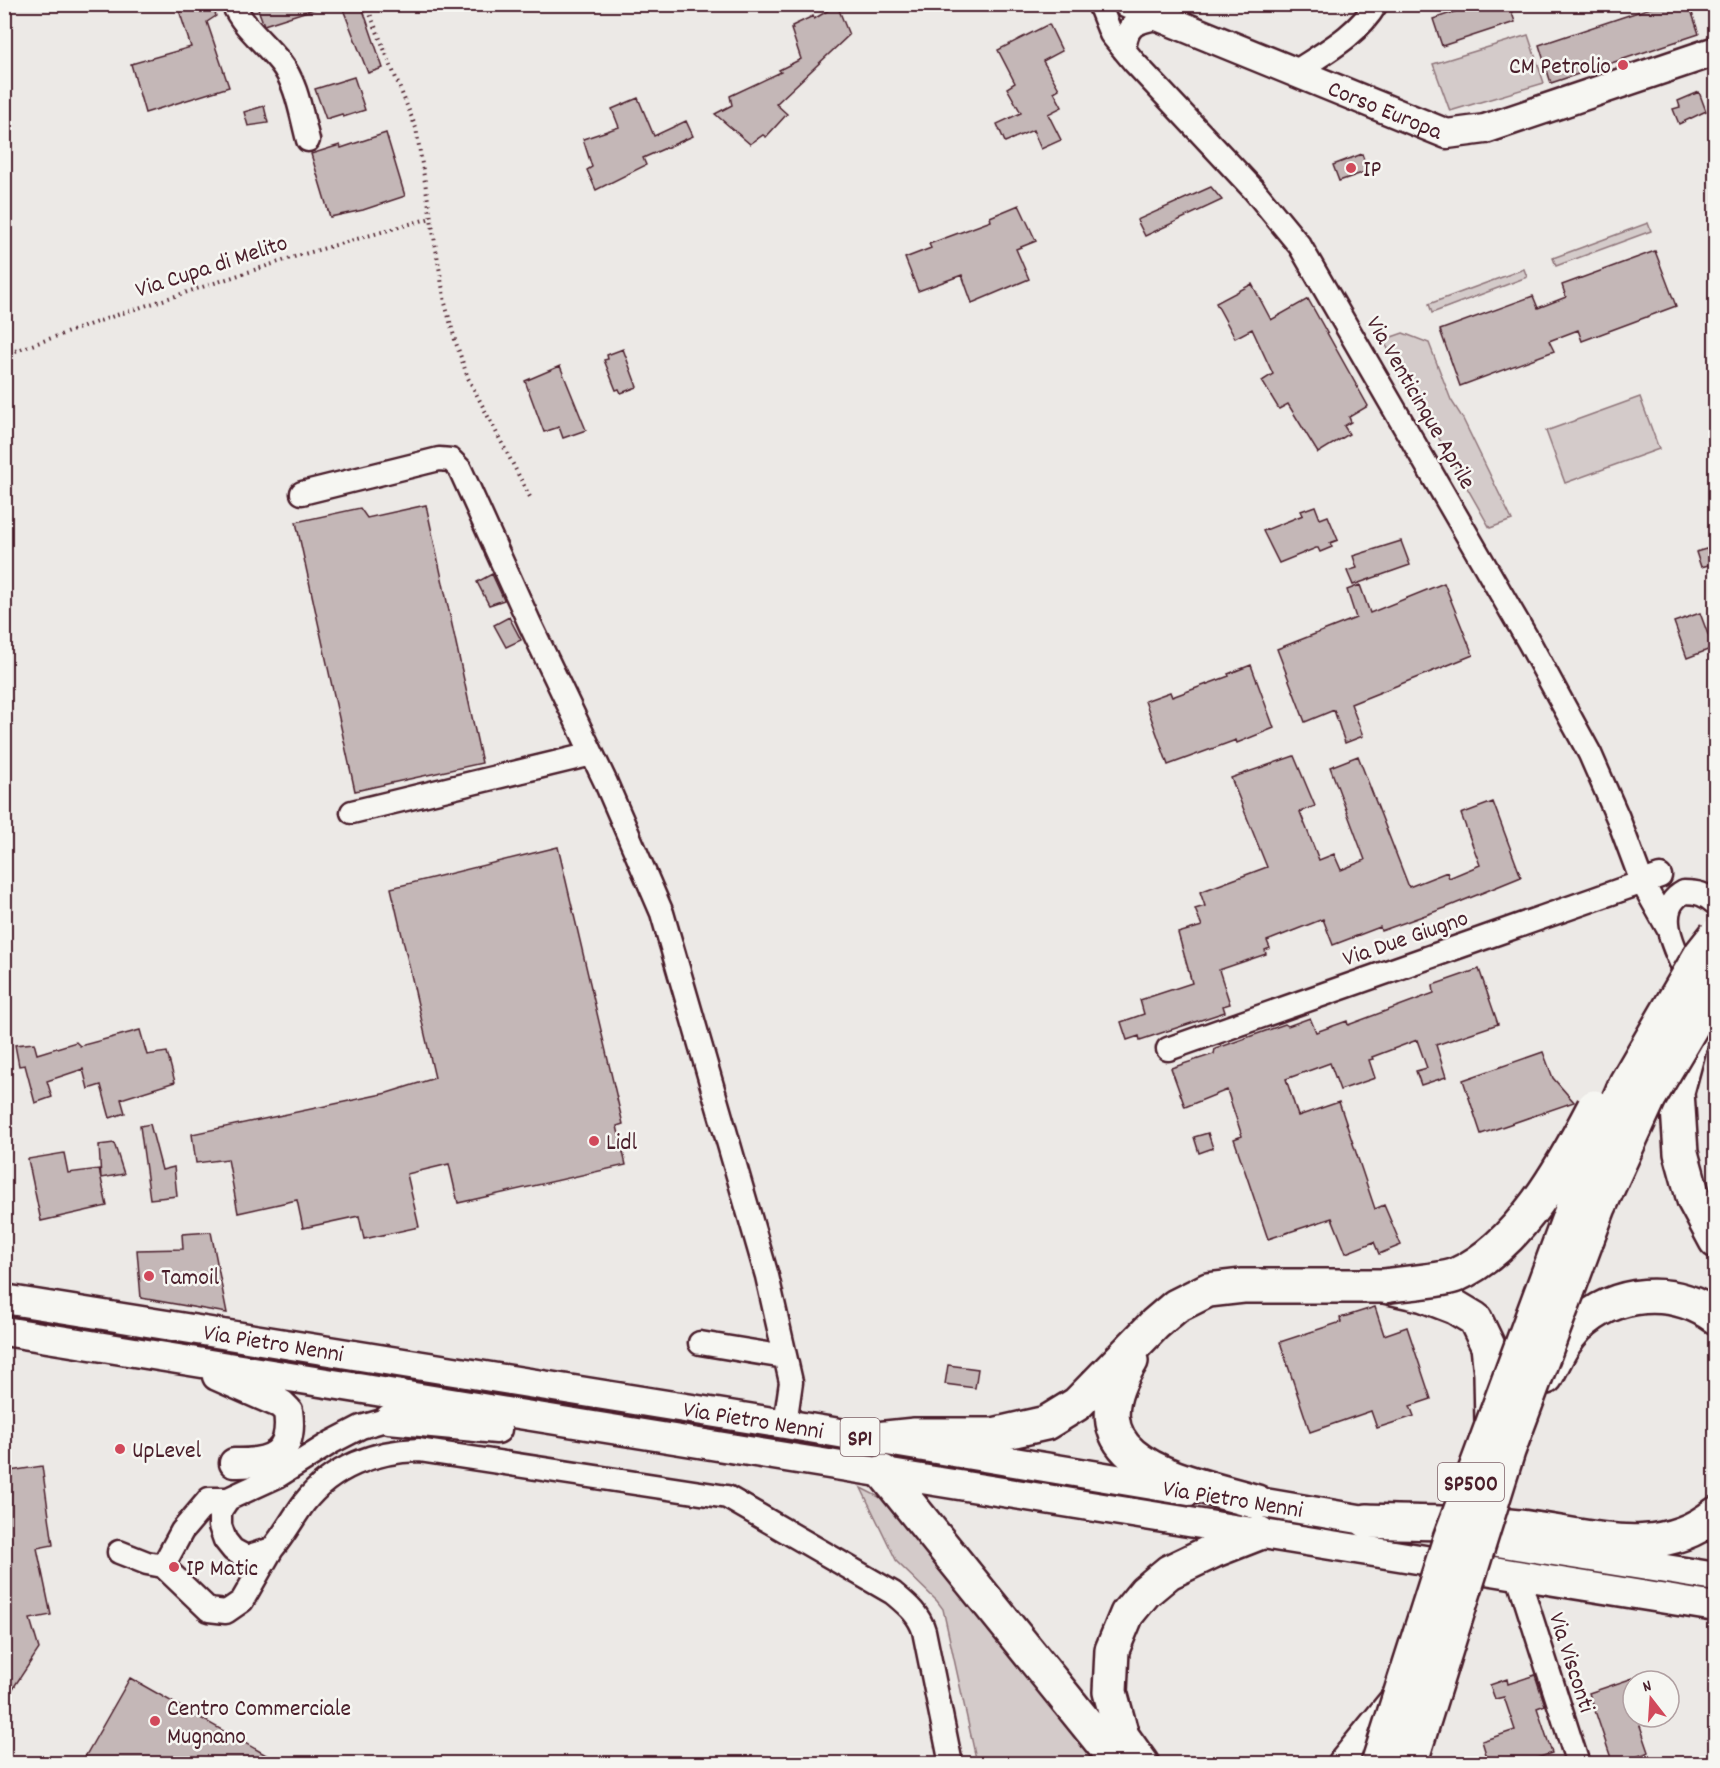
<svg xmlns="http://www.w3.org/2000/svg" width="1720" height="1768" font-family="Dekko,sans-serif">
	<style>
		.green { fill: #d4cbca; stroke: #8f757a; stroke-width: 1.5 }
		.building { fill: #c4b7b7; stroke: #4a1f2b; stroke-width: 1.5 }
		.lines { fill: none; stroke-linecap: round; stroke-linejoin: round }
		.minor-casing { stroke: #4a1f2b; stroke-width: 27 }
		.major-casing { stroke: #4a1f2b; stroke-width: 33 }
		.highway-casing { stroke: #4a1f2b; stroke-width: 38 }
		.path { stroke: #4a1f2b; stroke-width: 4; stroke-dasharray: 1.5 4.5; stroke-linecap: butt }
		.minor { stroke: #f6f6f2; stroke-width: 22 }
		.major { stroke: #f6f6f2; stroke-width: 28 }
		.highway { stroke: #f6f6f2; stroke-width: 33 }
		.highway-bridge-casing { stroke: #4a1f2b; stroke-width: 38; stroke-linecap: butt }
		.highway-bridge { stroke: #f6f6f2; stroke-width: 33 }
		.poi-dot { fill: #d1495b; stroke: #f6f6f2; stroke-width: 2 }
		.labels { text-anchor: middle; stroke-width: 5; stroke-linejoin: round; paint-order: stroke }
		.shield { fill: #f6f6f2; stroke: #7e6067; stroke-width: 1.5 }
		.shield-label { font-size: 22px; font-weight: bold; fill: #4a1f2b }
		.poi-label { font-size: 24px; fill: #4a1f2b; stroke: #f6f6f2; text-anchor: start }
		.street-label { font-size: 24px; fill: #4a1f2b; stroke: #f6f6f2 }
	</style>
	<rect width="100%" height="100%" fill="#ece9e6"/>
	<filter id="ink" filterUnits="userSpaceOnUse"><feTurbulence type="fractalNoise" baseFrequency=".0167" numOctaves="2"/><feDisplacementMap in="SourceGraphic" scale="12" xChannelSelector="R" yChannelSelector="G"/><feConvolveMatrix kernelMatrix="1 2 1 2 8 2 1 2 1" color-interpolation-filters="sRGB"/></filter>
	<g filter="url(#ink)">
		<!-- green -->
		<path class="green" d="M 1528,35 L 1544,83 L 1450,111 L 1433,64 Z
			M 1648,223 L 1651,231 L 1556,266 L 1553,258 Z
			M 1524,269 L 1527,277 L 1432,313 L 1429,304 Z
			M 1403,333 L 1429,343 L 1451,400 L 1462,417 L 1512,520 L 1490,528 L 1383,340 Z
			M 1640,397 L 1659,449 L 1565,483 L 1546,431 Z
			M 861,1488 L 889,1502 L 1106,1763 L 977,1763 L 943,1609 L 937,1601 L 897,1562 Z"/>
		<!-- building -->
		<path class="building" d="M 177,4 L 212,4 L 216,16 L 207,22 L 229,87 L 145,113 L 131,64 L 191,47 Z
			M 256,4 L 317,4 L 317,8 L 264,25 Z
			M 341,4 L 361,4 L 383,68 L 368,73 Z
			M 1478,4 L 1509,4 L 1515,22 L 1442,46 L 1433,19 Z
			M 1662,4 L 1689,4 L 1699,34 L 1551,83 L 1539,45 Z
			M 837,5 L 849,35 L 776,104 L 787,114 L 766,137 L 763,135 L 750,144 L 715,114 L 732,105 L 730,96 L 781,72 L 779,70 L 801,59 L 791,29 L 793,29 L 792,26 L 813,16 L 814,19 Z
			M 1049,24 L 1062,51 L 1043,61 L 1059,89 L 1054,92 L 1062,107 L 1048,114 L 1061,140 L 1041,149 L 1033,130 L 1005,142 L 997,124 L 1021,113 L 1007,88 L 1015,83 L 998,50 Z
			M 354,77 L 365,110 L 343,117 L 342,114 L 326,119 L 315,89 Z
			M 1699,92 L 1706,111 L 1679,124 L 1673,109 L 1680,107 L 1678,101 Z
			M 638,98 L 654,136 L 686,121 L 693,136 L 643,158 L 646,165 L 596,190 L 587,170 L 592,167 L 583,139 L 619,127 L 612,109 Z
			M 264,106 L 268,123 L 248,126 L 244,112 Z
			M 386,133 L 405,196 L 363,210 L 330,217 L 311,154 L 340,145 L 341,148 Z
			M 1362,154 L 1368,171 L 1339,181 L 1333,165 Z
			M 1211,187 L 1222,200 L 1145,236 L 1137,220 Z
			M 1019,205 L 1036,241 L 1016,249 L 1029,279 L 972,303 L 962,275 L 918,291 L 905,258 L 931,248 L 929,244 L 991,221 L 990,217 Z
			M 1655,251 L 1676,306 L 1582,341 L 1578,330 L 1549,341 L 1554,351 L 1460,386 L 1440,330 L 1533,296 L 1538,308 L 1566,297 L 1562,285 Z
			M 1252,284 L 1271,320 L 1308,299 L 1368,406 L 1349,417 L 1351,422 L 1344,426 L 1349,434 L 1318,453 L 1288,404 L 1279,409 L 1262,381 L 1273,374 L 1252,329 L 1235,338 L 1216,303 Z
			M 623,349 L 637,387 L 621,393 L 619,389 L 616,390 L 604,360 L 608,359 L 607,355 Z
			M 560,366 L 586,430 L 563,438 L 559,427 L 544,432 L 525,381 Z
			M 426,505 L 482,763 L 355,791 L 296,522 L 360,508 L 367,518 Z
			M 1315,506 L 1320,519 L 1328,516 L 1338,540 L 1330,543 L 1332,547 L 1320,552 L 1318,548 L 1316,548 L 1279,563 L 1263,531 L 1303,515 L 1301,511 Z
			M 1401,541 L 1410,565 L 1353,585 L 1347,571 L 1357,568 L 1353,556 Z
			M 1716,546 L 1716,563 L 1701,567 L 1696,552 Z
			M 492,574 L 504,600 L 489,605 L 477,582 Z
			M 1444,583 L 1473,655 L 1351,704 L 1363,736 L 1345,743 L 1334,710 L 1305,722 L 1277,649 L 1356,618 L 1347,590 L 1360,585 L 1370,613 Z
			M 1700,613 L 1713,648 L 1687,658 L 1674,622 Z
			M 509,617 L 521,640 L 506,647 L 494,625 Z
			M 1251,665 L 1274,728 L 1237,743 L 1236,740 L 1168,765 L 1145,701 L 1170,692 L 1172,697 L 1229,676 L 1228,674 Z
			M 1294,756 L 1315,806 L 1300,812 L 1319,860 L 1334,854 L 1341,870 L 1365,860 L 1330,767 L 1358,756 L 1409,887 L 1447,872 L 1449,878 L 1480,865 L 1461,814 L 1493,802 L 1521,877 L 1445,908 L 1381,931 L 1380,927 L 1333,945 L 1323,919 L 1267,941 L 1270,948 L 1265,950 L 1266,954 L 1219,970 L 1230,1004 L 1223,1006 L 1225,1012 L 1140,1040 L 1139,1036 L 1127,1040 L 1121,1022 L 1144,1014 L 1140,1000 L 1192,983 L 1178,933 L 1202,926 L 1195,909 L 1205,906 L 1200,892 L 1267,867 L 1231,778 Z
			M 558,847 L 623,1124 L 617,1126 L 626,1165 L 458,1203 L 449,1164 L 407,1174 L 419,1227 L 364,1239 L 359,1216 L 303,1228 L 297,1200 L 238,1213 L 228,1159 L 196,1163 L 192,1134 L 387,1093 L 435,1078 L 391,888 Z
			M 1479,969 L 1498,1024 L 1436,1045 L 1446,1077 L 1421,1085 L 1416,1071 L 1427,1068 L 1417,1040 L 1372,1057 L 1373,1059 L 1369,1060 L 1375,1078 L 1340,1090 L 1330,1063 L 1286,1079 L 1298,1116 L 1339,1102 L 1375,1209 L 1384,1205 L 1401,1245 L 1379,1254 L 1374,1242 L 1346,1253 L 1332,1218 L 1268,1239 L 1234,1139 L 1242,1136 L 1227,1090 L 1185,1107 L 1171,1068 L 1214,1054 L 1215,1049 L 1285,1024 L 1288,1026 L 1310,1018 L 1316,1032 L 1347,1021 L 1348,1025 L 1434,993 L 1433,985 Z
			M 140,1030 L 147,1055 L 167,1052 L 175,1082 L 121,1099 L 125,1113 L 110,1118 L 101,1085 L 88,1089 L 83,1069 L 47,1081 L 52,1097 L 35,1103 L 25,1065 L 19,1066 L 15,1045 L 34,1043 L 37,1054 L 76,1042 L 80,1046 Z
			M 1543,1052 L 1553,1078 L 1574,1102 L 1481,1134 L 1463,1080 Z
			M 150,1124 L 162,1170 L 174,1167 L 177,1196 L 150,1199 L 140,1126 Z
			M 1208,1133 L 1213,1148 L 1199,1153 L 1194,1137 Z
			M 114,1143 L 124,1174 L 101,1178 L 99,1145 Z
			M 64,1153 L 68,1173 L 99,1169 L 107,1206 L 41,1221 L 28,1159 Z
			M 211,1232 L 227,1313 L 141,1298 L 137,1250 L 183,1249 L 182,1234 Z
			M 1375,1307 L 1384,1335 L 1407,1327 L 1431,1399 L 1410,1406 L 1414,1416 L 1377,1428 L 1371,1411 L 1310,1432 L 1280,1342 L 1341,1322 L 1340,1318 Z
			M 948,1365 L 978,1369 L 975,1388 L 945,1384 Z
			M 42,1466 L 53,1545 L 37,1548 L 51,1615 L 30,1619 L 39,1649 L 8,1696 L 4,1674 L 4,1472 Z
			M 1535,1675 L 1545,1705 L 1537,1708 L 1552,1753 L 1520,1764 L 1489,1764 L 1482,1741 L 1515,1730 L 1504,1697 L 1495,1699 L 1490,1685 L 1507,1679 L 1508,1684 Z
			M 130,1678 L 282,1764 L 81,1764 Z
			M 1633,1678 L 1633,1717 L 1637,1717 L 1649,1752 L 1636,1757 L 1638,1764 L 1613,1764 L 1589,1693 Z"/>
		<g class="lines">
			<!-- minor casing -->
			<g class="minor-casing">
				<path id="minor" d="M 233,4 C 243,27 264,42 280,62 C 297,83 301,114 308,140
					M 1099,4 L 1111,34 L 1134,62 L 1254,190 L 1300,246 L 1529,642 L 1590,754 L 1618,818 L 1642,882 L 1669,930
					M 1124,50 C 1127,23 1136,22 1161,17
					M 1295,72 C 1325,52 1357,36 1376,4
					M 302,493 L 439,459 L 451,460 L 460,469 L 530,624 L 606,783 L 662,913 L 767,1276 L 791,1382 L 785,1424
					M 352,812 L 592,754
					M 1691,984 C 1680,958 1649,911 1684,892 C 1697,892 1706,894 1716,904
					M 1168,1049 L 1660,876
					M 700,1343 L 785,1357
					M 389,1419 L 361,1427 L 332,1442 L 278,1476 L 228,1499 L 220,1511 L 220,1526 L 225,1540 L 233,1550 L 246,1557 L 272,1549 C 284,1535 293,1518 304,1503 C 332,1467 375,1451 419,1450 L 727,1497 L 893,1593 C 906,1604 919,1614 924,1631 L 951,1764
					M 119,1552 L 147,1563 L 163,1566 L 182,1531 L 209,1499 L 228,1499
					M 163,1566 L 209,1610 L 226,1612 L 242,1601 L 272,1549
					M 1518,1576 L 1578,1764"/>
			</g>
			<!-- major casing -->
			<g class="major-casing">
				<g id="major">
					<path id="s1" d="M 1128,4 L 1447,134 L 1485,129 L 1716,51"/>
					<path id="s2" d="M 4,1299 L 785,1424 L 1189,1491"/>
					<path d="M 4,1331 L 1716,1607"/>
					<path d="M 217,1376 L 281,1404 L 288,1411 C 294,1454 273,1464 234,1463"/>
					<path d="M 389,1419 L 497,1429"/>
					<path d="M 1235,1498 L 1388,1524"/>
					<path d="M 1460,1536 L 1716,1577"/>
				</g>
			</g>
			<!-- highway casing -->
			<g class="highway-casing">
				<path id="highway" d="M 1693,1033 L 1677,1092 L 1681,1153 L 1694,1200 L 1716,1241
					M 1131,1361 C 1066,1465 1185,1480 1257,1502
					M 1546,1377 C 1555,1360 1563,1341 1577,1327 C 1615,1290 1673,1286 1716,1317
					M 876,1439 L 915,1435 L 993,1435 L 1046,1423 L 1077,1404 L 1155,1324 L 1176,1306 L 1208,1290 L 1243,1286 L 1384,1286 L 1424,1295 L 1455,1307 L 1475,1319 L 1488,1346 L 1491,1374 L 1492,1423
					M 883,1472 L 1119,1764
					M 1367,1521 C 1414,1523 1461,1522 1509,1526 C 1579,1531 1654,1565 1716,1514
					M 1142,1764 L 1122,1736 L 1110,1692 L 1112,1650 L 1127,1614 L 1145,1592 L 1169,1572 L 1213,1551 L 1259,1533
					M 1345,1764 L 1398,1699"/>
			</g>
			<!-- path -->
			<path class="path" d="M 366,4 L 416,128 L 445,303 L 455,340 L 468,378 L 530,497
				M 4,355 L 114,316 L 297,256 L 431,218"/>
			<!-- minor -->
			<use href="#minor" class="minor"/>
			<!-- major -->
			<use href="#major" class="major"/>
			<!-- highway -->
			<use href="#highway" class="highway"/>
			<!-- highway-bridge casing -->
			<g class="highway-bridge-casing">
				<path id="highway-bridge" d="M 1384,1286 C 1401,1283 1442,1281 1456,1275 C 1519,1247 1564,1165 1594,1107
					M 1378,1764 L 1450,1539 L 1574,1204 L 1626,1083 L 1701,954 L 1716,935
					M 1410,1764 L 1508,1451 L 1599,1207 L 1649,1098 L 1716,985"/>
			</g>
			<!-- highway-bridge -->
			<use href="#highway-bridge" class="highway-bridge"/>
		</g>
	</g>
	<!-- markers -->
	<g class="poi-dot">
		<circle cx="1623" cy="65" r="6"/>
		<circle cx="1351" cy="168" r="6"/>
		<circle cx="594" cy="1141" r="6"/>
		<circle cx="149" cy="1276" r="6"/>
		<circle cx="120" cy="1449" r="6"/>
		<circle cx="174" cy="1567" r="6"/>
		<circle cx="155" cy="1721" r="6"/>
	</g>
	<g class="labels">
		<!-- shield labels -->
		<g class="shield">
			<rect x="840.5" y="1418" width="39" height="38" rx="4.5"/>
			<rect x="1438" y="1463" width="66" height="38" rx="4.5"/>
		</g>
		<g class="shield-label">
			<text x="860" y="1445">SP1</text>
			<text x="1471" y="1490">SP500</text>
		</g>
		<!-- poi labels -->
		<g class="poi-label">
			<text x="1611" y="73" text-anchor="end">CM Petrolio</text>
			<text x="1363" y="176">IP</text>
			<text x="606" y="1149">Lidl</text>
			<text x="161" y="1284">Tamoil</text>
			<text x="132" y="1457">UpLevel</text>
			<text x="186" y="1575">IP Matic</text>
			<text x="167" y="1715">Centro Commerciale<tspan x="167" dy="28">Mugnano</tspan></text>
		</g>
		<!-- street labels -->
		<g class="street-label">
			<text dy="8" stroke="none"><textPath href="#s1" startOffset="278">Corso Europa</textPath></text>
			<text transform="translate(211 265) rotate(-18)" y="8">Via Cupa di Melito</text>
			<text transform="translate(1422 402) rotate(60)" y="8">Via Venticinque Aprile</text>
			<text transform="translate(1405 937) rotate(-19)" y="8">Via Due Giugno</text>
			<text dy="8" stroke="none"><textPath href="#s2" startOffset="273">Via Pietro Nenni</textPath></text>
			<text dy="8" stroke="none"><textPath href="#s2" startOffset="759">Via Pietro Nenni</textPath></text>
			<text transform="translate(1233 1498) rotate(9)" y="8">Via Pietro Nenni</text>
			<text transform="translate(1573 1662) rotate(72)" y="8">Via Visconti</text>
		</g>
	</g>
	<!-- margin -->
	<rect width="1720" height="1768" fill="none" stroke="#f6f6f2" stroke-width="24"/>
	<rect x="12" y="12" width="1696" height="1744" fill="none" stroke="#4a1f2b" stroke-width="2" filter="url(#ink)"/>
	<!-- north arrow -->
	<g transform="translate(1651 1699) rotate(343)"><circle r="28" fill="#f6f6f2" stroke="#b1a0a2" stroke-width="1.5"/>
	<path d="M0-4.5L10 22L0 15L-10 22Z" fill="#d1495b"/>
	<text y="-9" font-size="16" font-weight="bold" text-anchor="middle" fill="#4a1f2b">N</text>
	</g>
</svg>
